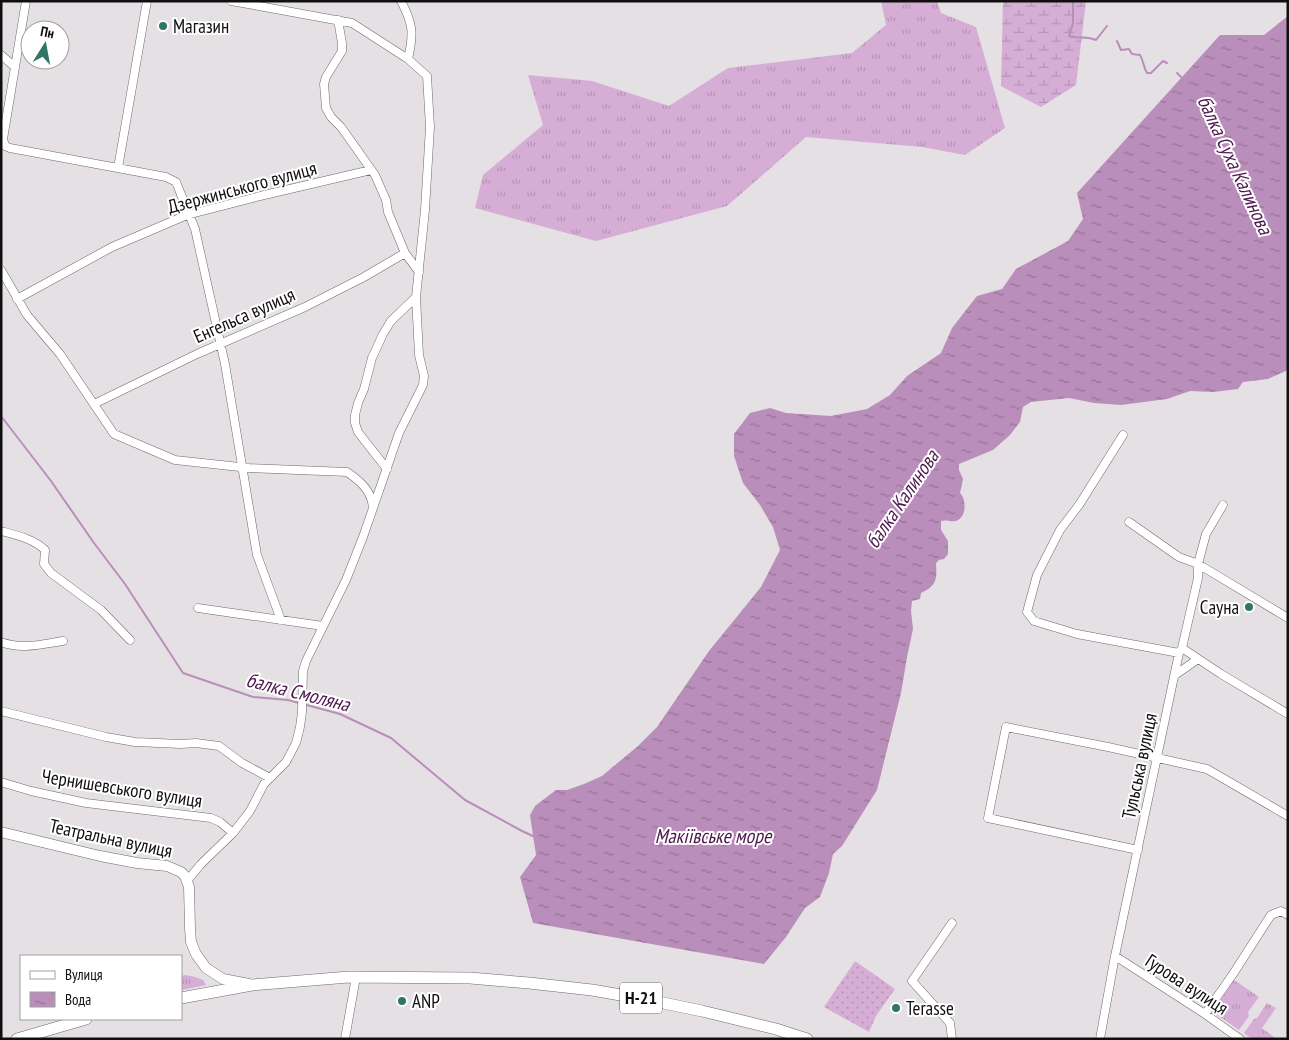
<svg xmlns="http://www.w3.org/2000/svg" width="1289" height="1040" font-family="'PT Sans Narrow',sans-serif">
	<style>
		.grass { fill: url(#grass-tufts) }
		.wetland { fill: url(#wetland-marsh) }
		.park { fill: url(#park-dots) }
		.water { fill: url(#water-ripples) }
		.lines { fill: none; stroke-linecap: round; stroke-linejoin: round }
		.stream { stroke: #ba8eba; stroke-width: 2 }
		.street-casing { stroke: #6c686c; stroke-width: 9 }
		.secondary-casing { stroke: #6c686c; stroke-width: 11 }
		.primary-casing { stroke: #6c686c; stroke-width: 12 }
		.street { stroke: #fff; stroke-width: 8 }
		.secondary { stroke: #fff; stroke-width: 10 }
		.primary { stroke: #fff; stroke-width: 11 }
		.poi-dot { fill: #327466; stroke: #fff; stroke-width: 2 }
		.labels { text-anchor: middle; stroke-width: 4; stroke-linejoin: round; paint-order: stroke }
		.shield { fill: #fff; stroke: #585758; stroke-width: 1 }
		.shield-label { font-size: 18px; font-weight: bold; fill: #100f10 }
		.poi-label { font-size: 19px; fill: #100f10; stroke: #fff; text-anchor: start }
		.street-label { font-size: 19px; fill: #100f10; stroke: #fff }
		.water-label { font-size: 20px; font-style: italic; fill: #4e1850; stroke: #fff }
	</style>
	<defs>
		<pattern id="grass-tufts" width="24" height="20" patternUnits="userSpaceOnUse" patternTransform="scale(1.25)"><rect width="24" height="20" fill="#d6add5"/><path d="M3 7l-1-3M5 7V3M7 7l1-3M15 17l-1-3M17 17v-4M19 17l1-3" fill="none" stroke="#b794b6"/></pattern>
		<pattern id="wetland-marsh" width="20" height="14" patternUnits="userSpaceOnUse" patternTransform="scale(1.25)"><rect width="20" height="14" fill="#d6add5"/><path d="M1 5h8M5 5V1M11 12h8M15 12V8" fill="none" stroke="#b794b6"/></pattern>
		<pattern id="park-dots" width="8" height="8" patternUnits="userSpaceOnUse" patternTransform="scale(1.25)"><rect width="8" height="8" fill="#d6add5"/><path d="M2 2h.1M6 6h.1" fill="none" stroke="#b794b6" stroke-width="1.8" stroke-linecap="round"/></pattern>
		<pattern id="water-ripples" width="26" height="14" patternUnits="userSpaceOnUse" patternTransform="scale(1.25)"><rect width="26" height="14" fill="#ba8eba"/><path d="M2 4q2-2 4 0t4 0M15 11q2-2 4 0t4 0" fill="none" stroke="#967296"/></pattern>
	</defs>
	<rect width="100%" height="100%" fill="#e5e0e4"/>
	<!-- grass -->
	<path class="grass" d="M 881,1 L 937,1 L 941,13 L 976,27 L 1005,128 L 965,155 L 922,147 L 806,137 L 727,206 L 596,241 L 475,208 L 483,175 L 543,125 L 528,75 L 592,81 L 669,106 L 728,68 L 852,53 L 886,25 Z
		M 185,975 L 195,977 L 203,980 L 206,985 L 181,990 L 181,976 Z
		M 1234,980 L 1259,997 L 1248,1012 L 1249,1016 L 1239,1030 L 1213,1012 Z
		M 1267,1003 L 1276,1008 L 1262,1028 L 1274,1037 L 1273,1039 L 1252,1039 L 1244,1033 L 1254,1019 L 1257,1018 Z"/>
	<!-- wetland -->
	<path class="wetland" d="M 1003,1 L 1086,1 L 1076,85 L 1041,107 L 1001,86 Z"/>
	<!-- park -->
	<path class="park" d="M 855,961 L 895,989 L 876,1016 L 869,1032 L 824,1007 Z"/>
	<!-- water -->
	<path class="water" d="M 1288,16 L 1288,370 L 1268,379 L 1243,382 L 1238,389 L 1213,392 L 1190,391 L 1167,399 L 1121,405 L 1094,403 L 1069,398 L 1031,402 L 1023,407 L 1020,422 L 1010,435 L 993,450 L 959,464 L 959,470 L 963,479 L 960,493 C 966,499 967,515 958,520 C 953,523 947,519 941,521 L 941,530 L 948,541 L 948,554 L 944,559 L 939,560 L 936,563 C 937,579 937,586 921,593 L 920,599 L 912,601 L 911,611 L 913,629 L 907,657 L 901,693 L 877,790 L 842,846 L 833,854 L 829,873 L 820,897 L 805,908 L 786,937 L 764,964 L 533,923 L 520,877 L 536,855 L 530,815 L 535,806 L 556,790 L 567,790 L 584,784 L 602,776 L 638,746 L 657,727 L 709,651 L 761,587 L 780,550 L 773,527 L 760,505 L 743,483 L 734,456 L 734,434 L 750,413 L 770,408 L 786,413 L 831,416 L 867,409 L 890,395 L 907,376 L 941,353 L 952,328 L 977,296 L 1002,289 L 1016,269 L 1068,241 L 1083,219 L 1077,193 L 1220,35 L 1264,35 Z"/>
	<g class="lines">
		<!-- stream -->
		<path class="stream" d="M 1073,1 L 1073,23 L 1069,36 C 1079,39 1087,36 1096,40 L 1107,26
			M 1117,41 L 1121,50 L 1129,49 L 1132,54 L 1140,55 C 1144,61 1143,67 1147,73 L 1151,73 L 1163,61 L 1167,63
			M 1177,73 L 1183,79
			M 1,416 L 51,481 L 94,543 L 125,584 L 183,673 L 253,697 L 288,700 L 299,703
			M 303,704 L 340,714 L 391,738 L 465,800 L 522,831 L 535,837"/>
		<!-- street casing -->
		<g class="street-casing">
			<path id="street" d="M 26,1 L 3,139 L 5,146 L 10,148 L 166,177 L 176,182 L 195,229 L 225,364 L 257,555 L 281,620
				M 401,1 C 413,24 414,33 408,59
				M 338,20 L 342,43 L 342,51 L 326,77 L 324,84 L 326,108 L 331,117 L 341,127 L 375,175 L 386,200 L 388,212 L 405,253 L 419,272
				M 1,55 L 15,67
				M 118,168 L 147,1
				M 1,270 L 27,315 L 60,354 L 114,434 L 175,460 L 249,468 L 347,472 C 360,481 371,490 373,507
				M 17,299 L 112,247 L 187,215 L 260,196 L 371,170
				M 94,404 L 197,354 L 305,307 L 364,277 L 405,253
				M 1123,435 L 1079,505 L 1060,530 L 1037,575 L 1027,612 L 1034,621 L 1077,634 L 1179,653
				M 387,469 L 358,432 L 355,423 L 355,415 L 358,403 L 364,389 L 372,358 L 383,334 L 391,321 L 416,297
				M 1129,522 L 1179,557 L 1198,564 L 1288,618
				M 1,531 C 16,535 34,539 45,550 L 44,564 L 51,573 L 101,610 L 130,640
				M 198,608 L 323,626
				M 1,642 C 22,650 42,644 63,641
				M 1182,648 L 1221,674 L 1288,714
				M 1175,675 L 1198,659
				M 1,711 L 106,737 L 135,742 L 181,744 L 196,743 L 219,746 L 242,763 L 270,778
				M 1,782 L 31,791 L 86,803 L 211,818 L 220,822 L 233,833
				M 1138,850 L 988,818 L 1006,727 L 1108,747 L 1207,769 L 1288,816
				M 187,881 L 201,864 L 233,833 L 250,811 L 264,784 L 286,762 L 296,743 L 300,727 L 302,712 L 303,671 L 306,661 L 346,580 L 363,537 L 399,433 L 423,385 L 424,376 L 419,355 L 416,297 L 425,210 L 430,127 L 427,76 L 408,59 L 352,23 L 231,1
				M 952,923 L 912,981 L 950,1023 L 952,1039
				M 1115,956 L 1205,1014 L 1240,1039
				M 1205,1014 L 1233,974 L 1271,915 L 1281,911 L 1288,915
				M 345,1039 L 356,977
				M 1100,1039 L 1115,956 L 1179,653 L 1182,648 L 1198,578 L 1198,564 L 1206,534 L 1223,505"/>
		</g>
		<!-- secondary casing -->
		<g class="secondary-casing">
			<path id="secondary" d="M 1,832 L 100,856 L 137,863 L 167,866 L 181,872 L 185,876 L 189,887 L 190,928 L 191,942 L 196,954 L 206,968 L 223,979 L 249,984"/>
		</g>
		<!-- primary casing -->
		<g class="primary-casing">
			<path id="primary" d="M 181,998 L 252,985 L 349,977 L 470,978 L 529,983 L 592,990 L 649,1000 L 702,1011 L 776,1029 L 807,1039
				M 17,1039 L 86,1019"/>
		</g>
		<!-- street -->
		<use href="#street" class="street"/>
		<!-- secondary -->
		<use href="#secondary" class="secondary"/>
		<!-- primary -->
		<use href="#primary" class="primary"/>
	</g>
	<!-- markers -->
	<g class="poi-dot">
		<circle cx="163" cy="26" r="5"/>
		<circle cx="1249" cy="607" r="5"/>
		<circle cx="402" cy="1001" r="5"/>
		<circle cx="896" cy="1008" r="5"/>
	</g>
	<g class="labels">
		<!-- shield labels -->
		<rect class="shield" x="620" y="982.5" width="42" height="31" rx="4"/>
		<g class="shield-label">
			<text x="641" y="1004">Н-21</text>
		</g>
		<!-- poi labels -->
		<g class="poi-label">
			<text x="173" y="33">Магазин</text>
			<text x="1239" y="614" text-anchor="end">Сауна</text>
			<text x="412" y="1008">ANP</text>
			<text x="906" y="1015">Terasse</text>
		</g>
		<!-- street labels -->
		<g class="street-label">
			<text transform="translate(242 187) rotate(-15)" y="7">Дзержинського вулиця</text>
			<text transform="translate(244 315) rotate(-24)" y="7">Енгельса вулиця</text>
			<text transform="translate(1139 766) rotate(-78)" y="7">Тульська вулиця</text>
			<text transform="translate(122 788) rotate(9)" y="7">Чернишевського вулиця</text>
			<text transform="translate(111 838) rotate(12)" y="7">Театральна вулиця</text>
			<text transform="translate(1187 984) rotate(33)" y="7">Гурова вулиця</text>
		</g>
		<!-- water labels -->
		<g class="water-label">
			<text transform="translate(1235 165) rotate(65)" y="7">балка Суха Калинова</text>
			<text transform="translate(902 499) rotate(-56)" y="7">балка Калинова</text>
			<text transform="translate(298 692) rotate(14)" y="7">балка Смоляна</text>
			<text x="713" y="843">Макіївське море</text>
		</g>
	</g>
	<!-- border -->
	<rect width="1289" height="1040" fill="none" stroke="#100f10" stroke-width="5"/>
	<!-- legend -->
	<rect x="20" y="955" width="162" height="65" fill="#ffffff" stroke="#9f9f9f"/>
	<rect x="30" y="971" width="25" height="8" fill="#ffffff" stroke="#9f9f9f"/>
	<text x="65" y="980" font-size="15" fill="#100f10">Вулиця</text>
	<rect x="30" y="992" width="25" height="15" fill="url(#water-ripples)" stroke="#9f9f9f"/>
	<text x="65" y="1005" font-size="15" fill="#100f10">Вода</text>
	<!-- north arrow -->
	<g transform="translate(45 45) rotate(11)"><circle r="24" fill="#ffffff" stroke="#9f9f9f"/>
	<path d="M0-4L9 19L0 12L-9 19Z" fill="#327466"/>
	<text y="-8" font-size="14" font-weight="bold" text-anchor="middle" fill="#100f10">Пн</text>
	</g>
</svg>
